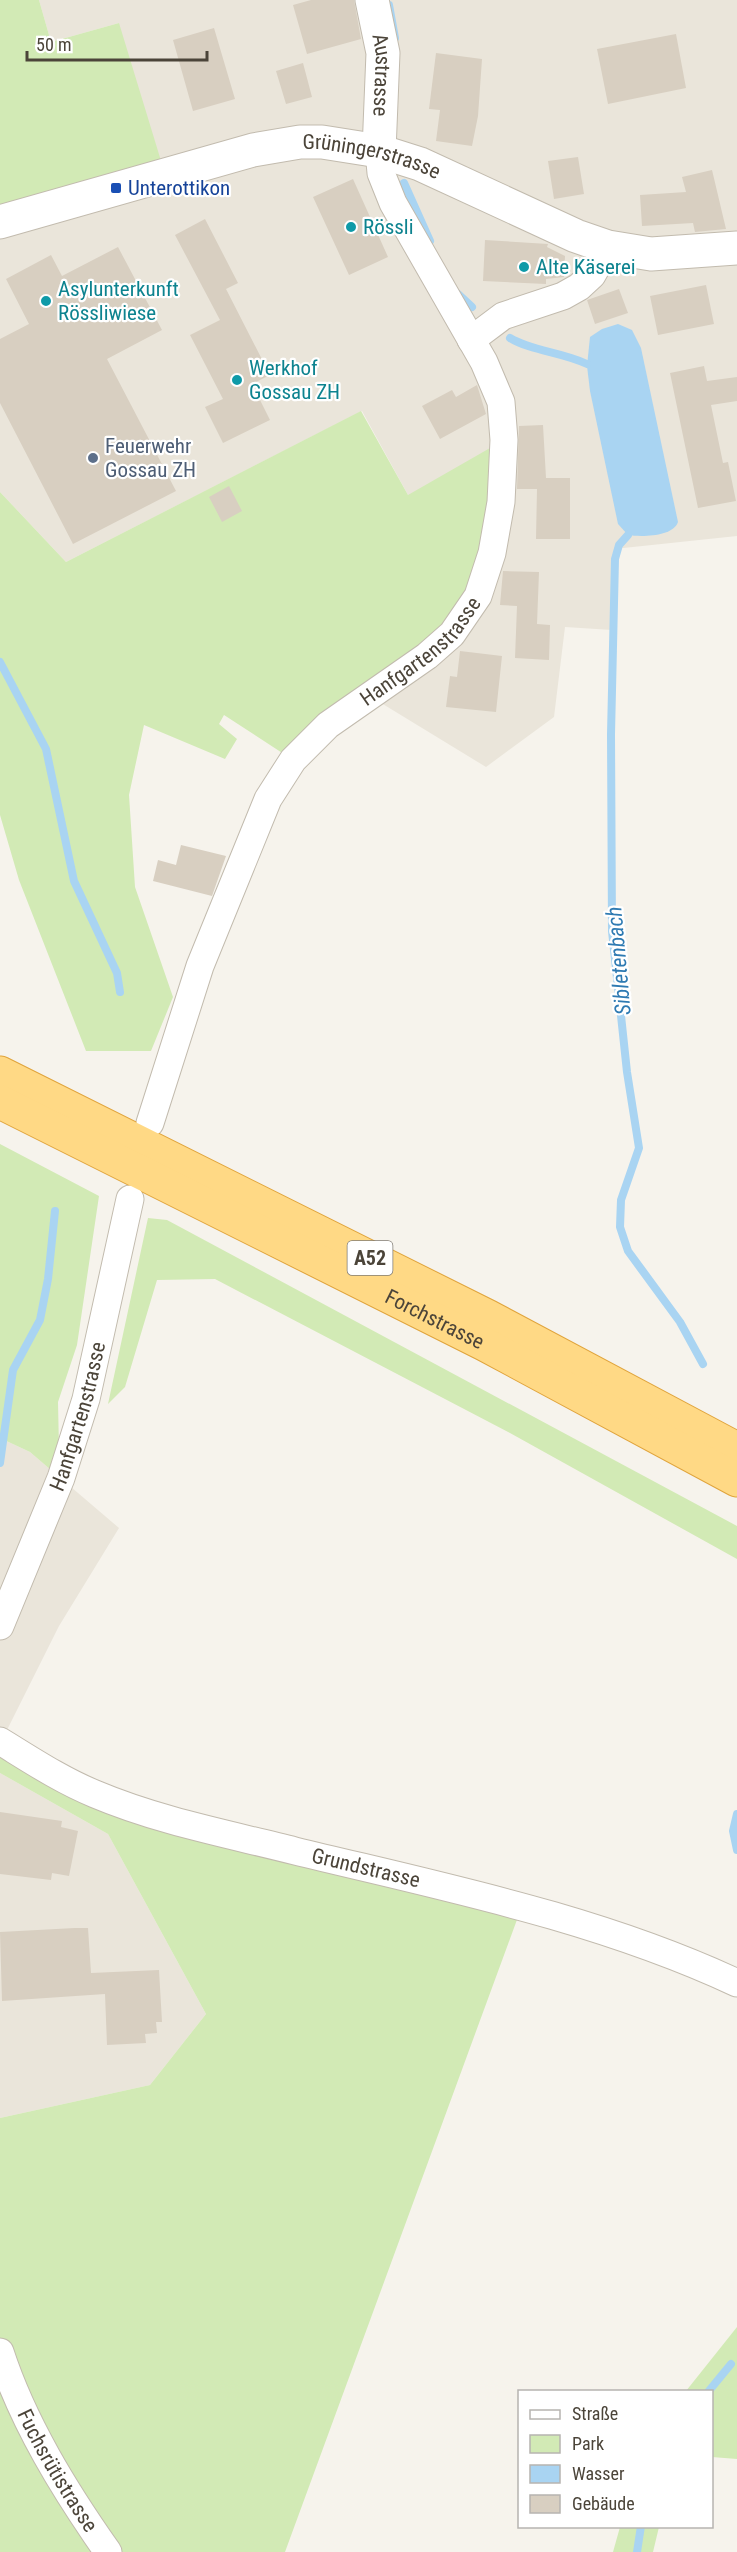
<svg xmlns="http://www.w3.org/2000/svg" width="737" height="2552" font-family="'Roboto Condensed',sans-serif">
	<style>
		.residential { fill: #eae5da }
		.green { fill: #d2eab5 }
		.water { fill: #a9d4f2 }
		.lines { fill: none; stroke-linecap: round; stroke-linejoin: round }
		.stream { stroke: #a9d4f2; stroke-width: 8 }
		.building { fill: #d8cfc1 }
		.minor-casing { stroke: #c2bbae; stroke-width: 29 }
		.tertiary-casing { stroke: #c2bbae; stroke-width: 35 }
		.trunk-casing { stroke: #e0a43c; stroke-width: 35 }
		.minor { stroke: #fff; stroke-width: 27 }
		.tertiary { stroke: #fff; stroke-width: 33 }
		.trunk { stroke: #ffd985; stroke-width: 33 }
		.transit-dot { fill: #1a4fb4; stroke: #fff; stroke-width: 2 }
		.culture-dot { fill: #0f9aa8; stroke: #fff; stroke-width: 2 }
		.service-dot { fill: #5c6f8a; stroke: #fff; stroke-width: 2 }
		.labels { text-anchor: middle; stroke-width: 4.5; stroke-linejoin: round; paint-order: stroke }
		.shield { fill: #fff; stroke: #817c74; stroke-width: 1.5 }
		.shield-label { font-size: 20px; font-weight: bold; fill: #4b4439 }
		.street-label { font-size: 21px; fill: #4b4439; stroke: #fff }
		.transit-label { font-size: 21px; fill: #164399; stroke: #fff; text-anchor: start }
		.culture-label { font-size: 21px; fill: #0d838f; stroke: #fff; text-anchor: start }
		.service-label { font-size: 21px; fill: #4e5e75; stroke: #fff; text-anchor: start }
		.water-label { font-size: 22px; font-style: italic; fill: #2e7ab2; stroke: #fff }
	</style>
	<rect width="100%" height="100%" fill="#f6f3ec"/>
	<!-- residential -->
	<path class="residential" d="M 39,0 L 737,0 L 737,536 L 614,549 L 612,630 L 565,627 L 554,717 L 486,767 L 368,695 L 408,495 L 362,411 L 66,562 L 0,492 L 0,222 L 119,23 L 51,42 Z
		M 0,1438 L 30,1452 L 119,1528 L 59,1626 L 0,1744 Z
		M 0,1773 L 108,1834 L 206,2014 L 150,2085 L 0,2118 Z"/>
	<!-- green -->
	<path class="green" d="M 0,0 L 39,0 L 51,42 L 119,23 L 165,174 L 0,222 Z
		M 361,411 L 408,495 L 504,440 L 470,610 L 293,760 L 224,715 L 219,724 L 237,739 L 225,759 L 144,725 L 129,795 L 135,887 L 173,997 L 151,1051 L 86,1051 L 19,880 L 0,815 L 0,492 L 66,562 Z
		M 0,1144 L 99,1196 L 77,1345 L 58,1402 L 59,1449 L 51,1470 L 30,1452 L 0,1438 Z
		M 148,1218 L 167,1220 L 737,1526 L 737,1559 L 510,1433 L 215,1279 L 157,1280 L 125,1387 L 108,1404 Z
		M 0,1744 L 66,1780 L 522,1906 L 285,2552 L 0,2552 L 0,2118 L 150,2085 L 206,2014 L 108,1834 L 0,1773 Z
		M 737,2327 L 737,2459 L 712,2457 L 712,2392 L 686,2391 Z
		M 620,2527 L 659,2527 L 653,2552 L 613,2552 Z"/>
	<!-- water -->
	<path class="water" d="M 618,324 L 632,330 L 641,348 L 678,522 C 673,537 641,537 628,535 L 618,524 L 590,391 L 587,366 L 590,337 L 602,329 Z"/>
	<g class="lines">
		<!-- stream -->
		<path class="stream" d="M 389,5 L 395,38
			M 404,183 L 430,241
			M 458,294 L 472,307
			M 510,338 C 531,351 562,352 587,364
			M 628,535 L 619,545 L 615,559 L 611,734 L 612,931 L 627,1072 L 639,1148 L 621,1200 L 620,1227 L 628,1251 L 680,1322 L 703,1364
			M 0,662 L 46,749 L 74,881 L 117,973 L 120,992
			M 0,1463 L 13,1370 L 40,1320 L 48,1279 L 55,1211
			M 737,1814 L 733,1831 L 737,1850
			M 708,2392 L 731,2364
			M 637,2552 L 641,2526"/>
	</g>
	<!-- building -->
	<path class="building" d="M 311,0 L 354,0 L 361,39 L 307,54 L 293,5 Z
		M 214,28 L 235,99 L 193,111 L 173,40 Z
		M 676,34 L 686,88 L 608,104 L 597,49 Z
		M 436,53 L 482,59 L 478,116 L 472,146 L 436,141 L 440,110 L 429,109 Z
		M 303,63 L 312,97 L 286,104 L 276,71 Z
		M 578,157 L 584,194 L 554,199 L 548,161 Z
		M 712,170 L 726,229 L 695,232 L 693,223 L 642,226 L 640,195 L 686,192 L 682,177 Z
		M 353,179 L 388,257 L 349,275 L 313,197 Z
		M 205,219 L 238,283 L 226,289 L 270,375 L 252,384 L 270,420 L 223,443 L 205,407 L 223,399 L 190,335 L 220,320 L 175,235 Z
		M 485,240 L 548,244 L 547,247 L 565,256 L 564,277 L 546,279 L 546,284 L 483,281 Z
		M 118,247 L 162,330 L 107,359 L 176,491 L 73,544 L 0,403 L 0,339 L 29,324 L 6,279 L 51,255 L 62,276 Z
		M 706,285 L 714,324 L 658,335 L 650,296 Z
		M 619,289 L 628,313 L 595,324 L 587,300 Z
		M 704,366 L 707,381 L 737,377 L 737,401 L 711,405 L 723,463 L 728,462 L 736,501 L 698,508 L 670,373 Z
		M 477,385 L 486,414 L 440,439 L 422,406 L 452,390 L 456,397 Z
		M 543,425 L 546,478 L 570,478 L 570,539 L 536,539 L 537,489 L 517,489 L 519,426 Z
		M 229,486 L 242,511 L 222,522 L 209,497 Z
		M 503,571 L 539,572 L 537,624 L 550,625 L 549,660 L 515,658 L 517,606 L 500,605 Z
		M 460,651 L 502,656 L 496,712 L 446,707 L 450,676 L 457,677 Z
		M 181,845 L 226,856 L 212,896 L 153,881 L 158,860 L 176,865 Z
		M 0,1812 L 62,1821 L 61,1827 L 78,1831 L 69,1876 L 52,1873 L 51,1880 L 0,1874 Z
		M 75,1928 L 88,1928 L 91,1973 L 159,1970 L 162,2022 L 156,2022 L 157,2033 L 145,2034 L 146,2043 L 107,2045 L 105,1994 L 2,2001 L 0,1932 Z"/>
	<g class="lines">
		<!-- minor casing -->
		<g class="minor-casing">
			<g id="minor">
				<path d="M 471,340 L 503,316 L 563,296 L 579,287 L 592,275 L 608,247"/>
				<path id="s1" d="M 150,1123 L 200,966 L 268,799 L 293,760 L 328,725 L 427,656 L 452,634 L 478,596 L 492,553 L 501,502 L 504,440 L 501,402 L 484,362 L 393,203 L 381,173 L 379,151"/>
				<path id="s2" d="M 0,1626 L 61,1478 L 86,1399 L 130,1199"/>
				<path id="s3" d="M 0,1741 C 31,1760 61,1780 95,1794 C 159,1821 228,1834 295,1851 C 443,1887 598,1918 737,1983"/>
				<path id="s4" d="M 0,2352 C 23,2423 65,2491 108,2552"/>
			</g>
		</g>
		<!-- tertiary casing -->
		<g class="tertiary-casing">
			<g id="tertiary">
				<path id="s5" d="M 372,0 L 383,53 L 379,151"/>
				<path id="s6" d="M 0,222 L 253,150 L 300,142 L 322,142 L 379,151 L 420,164 L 576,236 L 608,247 L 651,254 L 737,248"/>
			</g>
		</g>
		<!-- trunk casing -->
		<g class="trunk-casing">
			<g id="trunk">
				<path d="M 0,1073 L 489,1317 L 737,1449"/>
				<path id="s7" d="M 0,1102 L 484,1344 L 737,1480"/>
			</g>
		</g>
		<!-- minor -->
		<use href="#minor" class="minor"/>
		<!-- tertiary -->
		<use href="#tertiary" class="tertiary"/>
		<!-- trunk -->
		<use href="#trunk" class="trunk"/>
	</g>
	<!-- markers -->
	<rect class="transit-dot" x="110" y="182" width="12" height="12" rx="3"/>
	<g class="culture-dot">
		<circle cx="351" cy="227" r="6"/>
		<circle cx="524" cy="267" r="6"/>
		<circle cx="46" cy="301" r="6"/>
		<circle cx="237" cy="380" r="6"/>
	</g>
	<circle class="service-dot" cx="93" cy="458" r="6"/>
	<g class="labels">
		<!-- shield labels -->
		<rect class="shield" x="347.5" y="1241" width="45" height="34" rx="4.5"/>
		<g class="shield-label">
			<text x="370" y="1265">A52</text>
		</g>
		<!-- street labels -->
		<g class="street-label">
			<text dy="7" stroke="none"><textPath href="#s5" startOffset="76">Austrasse</textPath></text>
			<text dy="7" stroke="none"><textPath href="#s6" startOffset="384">Grüningerstrasse</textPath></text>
			<text dy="7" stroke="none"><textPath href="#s1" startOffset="560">Hanfgartenstrasse</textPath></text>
			<text dy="7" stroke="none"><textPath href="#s7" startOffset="486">Forchstrasse</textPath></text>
			<text dy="7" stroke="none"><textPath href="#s2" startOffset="224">Hanfgartenstrasse</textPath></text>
			<text dy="7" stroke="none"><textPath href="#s3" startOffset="390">Grundstrasse</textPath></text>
			<text dy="7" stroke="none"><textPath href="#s4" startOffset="132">Fuchsrütistrasse</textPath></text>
		</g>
		<!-- transit labels -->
		<g class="transit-label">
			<text x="128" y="195">Unterottikon</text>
		</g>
		<!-- culture labels -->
		<g class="culture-label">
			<text x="363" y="234">Rössli</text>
			<text x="536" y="274">Alte Käserei</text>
			<text x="58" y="296">Asylunterkunft<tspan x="58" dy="24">Rössliwiese</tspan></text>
			<text x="249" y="375">Werkhof<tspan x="249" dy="24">Gossau ZH</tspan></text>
		</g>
		<!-- service labels -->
		<g class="service-label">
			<text x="105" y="453">Feuerwehr<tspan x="105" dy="24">Gossau ZH</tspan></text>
		</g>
		<!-- water labels -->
		<g class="water-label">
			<text transform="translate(618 961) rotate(-95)" y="8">Sibletenbach</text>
		</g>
	</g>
	<!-- legend -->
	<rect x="518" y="2390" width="195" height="138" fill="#ffffff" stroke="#b7b4b0" stroke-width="1.5"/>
	<rect x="530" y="2410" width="30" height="9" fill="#ffffff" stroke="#b7b4b0" stroke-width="1.5"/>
	<text x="572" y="2420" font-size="18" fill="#4b4439">Straße</text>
	<rect x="530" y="2435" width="30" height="18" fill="#d2eab5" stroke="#b7b4b0" stroke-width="1.5"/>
	<text x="572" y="2450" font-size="18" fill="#4b4439">Park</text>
	<rect x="530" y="2465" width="30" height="18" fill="#a9d4f2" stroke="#b7b4b0" stroke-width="1.5"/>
	<text x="572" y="2480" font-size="18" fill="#4b4439">Wasser</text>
	<rect x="530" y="2495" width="30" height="18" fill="#d8cfc1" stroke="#b7b4b0" stroke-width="1.5"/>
	<text x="572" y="2510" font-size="18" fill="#4b4439">Gebäude</text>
	<!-- scale -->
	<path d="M27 51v9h180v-9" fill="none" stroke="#4b4439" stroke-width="3"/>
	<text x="36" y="51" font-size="18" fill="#4b4439" stroke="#ffffff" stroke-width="4.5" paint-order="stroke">50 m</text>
</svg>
